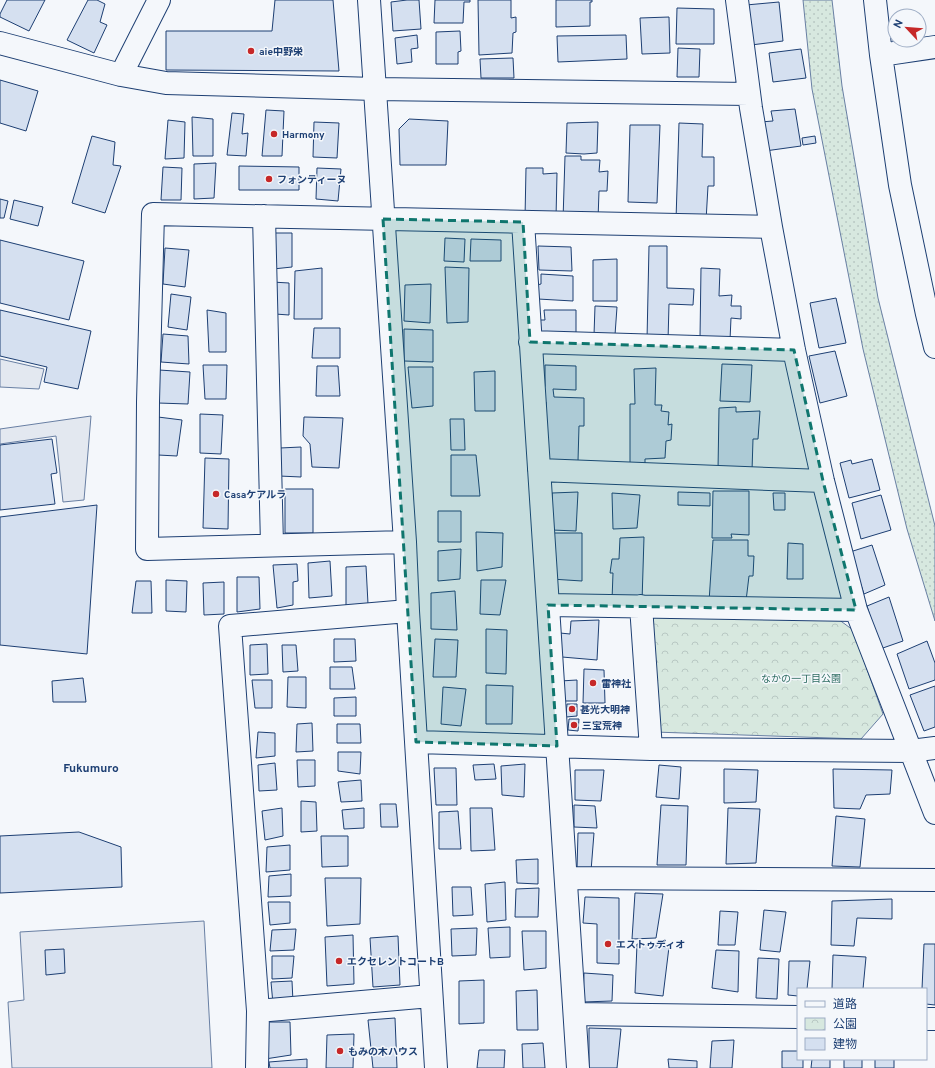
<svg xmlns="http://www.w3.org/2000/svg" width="935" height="1068" font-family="Overpass,'Noto Sans JP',sans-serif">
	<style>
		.grass { fill: url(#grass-dots); stroke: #687fa3 }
		.park { fill: url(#park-crowns); stroke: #687fa3 }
		.parking { fill: #e3e8f0; stroke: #687fa3 }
		.building { fill: #d5e0f0; stroke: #1d3f73 }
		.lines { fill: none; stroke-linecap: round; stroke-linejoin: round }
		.minor-casing { stroke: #1d3f73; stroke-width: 24 }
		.minor { stroke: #f4f7fb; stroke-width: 22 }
		.marked { fill: #0f766e; fill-opacity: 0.2; stroke: #0f766e; stroke-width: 3; stroke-dasharray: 8 5; stroke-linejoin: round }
		.poi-dot { fill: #c62828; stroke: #f4f7fb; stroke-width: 1.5 }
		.labels { text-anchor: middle; stroke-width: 3; stroke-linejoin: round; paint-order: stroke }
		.poi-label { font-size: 10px; font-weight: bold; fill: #1d3f73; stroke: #f4f7fb; text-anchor: start }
		.park-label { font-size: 10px; fill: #2c6c60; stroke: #f4f7fb }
		.quarter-label { font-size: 12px; font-weight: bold; fill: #1d3f73; stroke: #f4f7fb }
	</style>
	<defs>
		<pattern id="grass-dots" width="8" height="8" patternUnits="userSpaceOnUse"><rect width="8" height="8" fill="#d7e8df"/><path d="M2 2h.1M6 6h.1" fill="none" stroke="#b8c8c3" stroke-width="1.8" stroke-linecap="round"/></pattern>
		<pattern id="park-crowns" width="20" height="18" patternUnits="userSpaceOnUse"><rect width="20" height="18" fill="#d7e8df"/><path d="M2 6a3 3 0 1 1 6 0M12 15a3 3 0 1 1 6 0" fill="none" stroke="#b8c8c3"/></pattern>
	</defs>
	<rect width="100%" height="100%" fill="#f4f7fb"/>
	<!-- grass -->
	<path class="grass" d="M 803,0 L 832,0 L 842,86 L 878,298 L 935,526 L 935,621 L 907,529 L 863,349 L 812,89 Z"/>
	<!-- park -->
	<path class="park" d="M 650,617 L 838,619 L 853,630 L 883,714 L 861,739 L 654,732 Z"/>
	<!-- parking -->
	<path class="parking" d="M 0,359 L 44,369 L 39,389 L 0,387 Z
		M 91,416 L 84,500 L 63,502 L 56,436 L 0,444 L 0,429 Z
		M 204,921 L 212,1068 L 12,1068 L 8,1002 L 24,1000 L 20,932 Z"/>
	<!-- building -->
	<path class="building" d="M 7,0 L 45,0 L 29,31 L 0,17 L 0,14 Z
		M 88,0 L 97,0 L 105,4 L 100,22 L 107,25 L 94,53 L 67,40 Z
		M 275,0 L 333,0 L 339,71 L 166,70 L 166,31 L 272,31 Z
		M 407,0 L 419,0 L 421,29 L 393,31 L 391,2 Z
		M 435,0 L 470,0 L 470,2 L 464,2 L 463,23 L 434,23 Z
		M 478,0 L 511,0 L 511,18 L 516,17 L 516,32 L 513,33 L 512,53 L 479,55 Z
		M 556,0 L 592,0 L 592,2 L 590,2 L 590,26 L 556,27 Z
		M 779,2 L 783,41 L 751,45 L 746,5 Z
		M 677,8 L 714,9 L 714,44 L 676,44 Z
		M 669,17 L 670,53 L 642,54 L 640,18 Z
		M 460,31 L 461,51 L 458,52 L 458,64 L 436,64 L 436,32 Z
		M 417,35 L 418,48 L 411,49 L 412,62 L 397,64 L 395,38 Z
		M 626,35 L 627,59 L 558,62 L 557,36 Z
		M 678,48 L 700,49 L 699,77 L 677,77 Z
		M 801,49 L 806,78 L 773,82 L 769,53 Z
		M 513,58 L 514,78 L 481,78 L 480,59 Z
		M 0,80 L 38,91 L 26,131 L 0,123 Z
		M 795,109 L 801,146 L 765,151 L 760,122 L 773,121 L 771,111 Z
		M 266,110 L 284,111 L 282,156 L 262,156 Z
		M 232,113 L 244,114 L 242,134 L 248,133 L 246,156 L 227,155 Z
		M 192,117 L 213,119 L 213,156 L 193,156 Z
		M 409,119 L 448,121 L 446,165 L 400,165 L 399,129 Z
		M 168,120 L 185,122 L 184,158 L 165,159 Z
		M 314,122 L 339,123 L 337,158 L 313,157 Z
		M 598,122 L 597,153 L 584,154 L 566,153 L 567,123 Z
		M 679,123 L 703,124 L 702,157 L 714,157 L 714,186 L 708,186 L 706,221 L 676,220 Z
		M 630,125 L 660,125 L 657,203 L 628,202 Z
		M 92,136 L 115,142 L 113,165 L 121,166 L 105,213 L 72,203 Z
		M 815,136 L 816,143 L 803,145 L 802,138 Z
		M 565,156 L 581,156 L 581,160 L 600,160 L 599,172 L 608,171 L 607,191 L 599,191 L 598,220 L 563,220 Z
		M 216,163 L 214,198 L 194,199 L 194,164 Z
		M 239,166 L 299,167 L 299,190 L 239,190 Z
		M 163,167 L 182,168 L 181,200 L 161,200 Z
		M 317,168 L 341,169 L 338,201 L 316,199 Z
		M 526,168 L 543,168 L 543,174 L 557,173 L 556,218 L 525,218 Z
		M 0,199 L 8,201 L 4,218 L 0,218 Z
		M 14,200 L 43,207 L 38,226 L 10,219 Z
		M 274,233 L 292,233 L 292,267 L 273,269 Z
		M 445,238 L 465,239 L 464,262 L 444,261 Z
		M 471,239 L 501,240 L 501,261 L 470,261 Z
		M 0,240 L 84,261 L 69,320 L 0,303 Z
		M 538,246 L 571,247 L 572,271 L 539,270 Z
		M 649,246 L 667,246 L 667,288 L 694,289 L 693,305 L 669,304 L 668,341 L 647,340 Z
		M 165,248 L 189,250 L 185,287 L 163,284 Z
		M 617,259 L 617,301 L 593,301 L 593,260 Z
		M 445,267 L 469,268 L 468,322 L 447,323 Z
		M 322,268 L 322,319 L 294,319 L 295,271 Z
		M 701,268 L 720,269 L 719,296 L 732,295 L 731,306 L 741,306 L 741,319 L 731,318 L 730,340 L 700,338 Z
		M 541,274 L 573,276 L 573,301 L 538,299 L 537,285 L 541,284 Z
		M 272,282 L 289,283 L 289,315 L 275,314 Z
		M 431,284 L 430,323 L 404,321 L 405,285 Z
		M 171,294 L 191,297 L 187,330 L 168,327 Z
		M 836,298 L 846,343 L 819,348 L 810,303 Z
		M 595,306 L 617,307 L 615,335 L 594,335 Z
		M 0,310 L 91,331 L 78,389 L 44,382 L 47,367 L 0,356 Z
		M 207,310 L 226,313 L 226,352 L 209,352 Z
		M 544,310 L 576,310 L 576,336 L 540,334 L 540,320 L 545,320 Z
		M 314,328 L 340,328 L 340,358 L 312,358 Z
		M 404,329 L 433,330 L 433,362 L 404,361 Z
		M 163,334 L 188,336 L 189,364 L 161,362 Z
		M 835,351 L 847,396 L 820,403 L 809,356 Z
		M 722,364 L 752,365 L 750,402 L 720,401 Z
		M 203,365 L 227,365 L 226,399 L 205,399 Z
		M 545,365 L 576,366 L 576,390 L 553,389 L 554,397 L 584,398 L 584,426 L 579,426 L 578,461 L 546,460 L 546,402 L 539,401 L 545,386 Z
		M 317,366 L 338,366 L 340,396 L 316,396 Z
		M 408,367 L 433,367 L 433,406 L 412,408 Z
		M 656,368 L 655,405 L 662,405 L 661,411 L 669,412 L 668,425 L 672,424 L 671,440 L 666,441 L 665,458 L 645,459 L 645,466 L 630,467 L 630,404 L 635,404 L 634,369 Z
		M 159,370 L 190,372 L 188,404 L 158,403 Z
		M 495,371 L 495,411 L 475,411 L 474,372 Z
		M 736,407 L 736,412 L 760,411 L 758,439 L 753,439 L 752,471 L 718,470 L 719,408 Z
		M 200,414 L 223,415 L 221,454 L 200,453 Z
		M 158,417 L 182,420 L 177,456 L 158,455 Z
		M 304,417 L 343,418 L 339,468 L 312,467 L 310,444 L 303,436 Z
		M 450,419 L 464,419 L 465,450 L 451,450 Z
		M 52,439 L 57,473 L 51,474 L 55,504 L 0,510 L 0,445 Z
		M 301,447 L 301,477 L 279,476 L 280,448 Z
		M 451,455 L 476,455 L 480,496 L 451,496 Z
		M 205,458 L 229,459 L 228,529 L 203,528 Z
		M 872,459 L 880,490 L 849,498 L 840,463 L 851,460 L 852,464 Z
		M 285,489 L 313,489 L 313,533 L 285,533 Z
		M 713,491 L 749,491 L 749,535 L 731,534 L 732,538 L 712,538 Z
		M 578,492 L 576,531 L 552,530 L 552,493 Z
		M 678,492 L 710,493 L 710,506 L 678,505 Z
		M 612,493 L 640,495 L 637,528 L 613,529 Z
		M 773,493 L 785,493 L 785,510 L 774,510 Z
		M 881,495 L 891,530 L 861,539 L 852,503 Z
		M 97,505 L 87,654 L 0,645 L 0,517 Z
		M 438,511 L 461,511 L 461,542 L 438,542 Z
		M 476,532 L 503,533 L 502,567 L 477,571 Z
		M 552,533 L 582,533 L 582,581 L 551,579 Z
		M 644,537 L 642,602 L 612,600 L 613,573 L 610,573 L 612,559 L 619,559 L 620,538 Z
		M 713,540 L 748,540 L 748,556 L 754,556 L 753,576 L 749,576 L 746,601 L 709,602 Z
		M 788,543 L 803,544 L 803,579 L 787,579 Z
		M 872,545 L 885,585 L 864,594 L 850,552 Z
		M 461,549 L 460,579 L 438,581 L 438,551 Z
		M 330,561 L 332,596 L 309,598 L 308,563 Z
		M 297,564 L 298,581 L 293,582 L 293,605 L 277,608 L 273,565 Z
		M 366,566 L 368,604 L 346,607 L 346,567 Z
		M 237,577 L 259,577 L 260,609 L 237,612 Z
		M 166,580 L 187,581 L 186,612 L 166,611 Z
		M 481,580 L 506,580 L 500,615 L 480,614 Z
		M 136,581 L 151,581 L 152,613 L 132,613 Z
		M 224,582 L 224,614 L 204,615 L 203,583 Z
		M 455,591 L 457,630 L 431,629 L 431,593 Z
		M 889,597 L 903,641 L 880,649 L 867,606 Z
		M 599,620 L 597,660 L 562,657 L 560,633 L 570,634 L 571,621 Z
		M 486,629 L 507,630 L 506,674 L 486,673 Z
		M 334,639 L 355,639 L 356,661 L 334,662 Z
		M 435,639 L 458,640 L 456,677 L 433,677 Z
		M 927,641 L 935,663 L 935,680 L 909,689 L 897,654 Z
		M 267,644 L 268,674 L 250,675 L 250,645 Z
		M 282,645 L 296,645 L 298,671 L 283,672 Z
		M 330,667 L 352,667 L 355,689 L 330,689 Z
		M 584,669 L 604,670 L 605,703 L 583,703 Z
		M 288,677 L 306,677 L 306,708 L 287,707 Z
		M 83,678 L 86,702 L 53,702 L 52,681 Z
		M 252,680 L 272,680 L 272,708 L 255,708 Z
		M 577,680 L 577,701 L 560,701 L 560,681 Z
		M 486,685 L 513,686 L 512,724 L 486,724 Z
		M 935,686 L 935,727 L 924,731 L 910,695 Z
		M 443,687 L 466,689 L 461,726 L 441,724 Z
		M 356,697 L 356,716 L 334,716 L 334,698 Z
		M 567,704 L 577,704 L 577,716 L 566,717 Z
		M 569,719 L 579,719 L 578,731 L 568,730 Z
		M 312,723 L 313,751 L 296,752 L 297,724 Z
		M 337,724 L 360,724 L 361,743 L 337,743 Z
		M 258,732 L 275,733 L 275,756 L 256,758 Z
		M 338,752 L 361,752 L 360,774 L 338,771 Z
		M 297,760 L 315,760 L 315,786 L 298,787 Z
		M 275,763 L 277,790 L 259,791 L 258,765 Z
		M 494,764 L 496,779 L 475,780 L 473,765 Z
		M 525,764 L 524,797 L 502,795 L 501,766 Z
		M 659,765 L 681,767 L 679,799 L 656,797 Z
		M 434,768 L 456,768 L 457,805 L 436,805 Z
		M 724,769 L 758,770 L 756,802 L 724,803 Z
		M 833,769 L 892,770 L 890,794 L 866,795 L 860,809 L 834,808 Z
		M 575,770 L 604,770 L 601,801 L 575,800 Z
		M 361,780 L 362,801 L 341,802 L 338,782 Z
		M 301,801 L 316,802 L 317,831 L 301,832 Z
		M 380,804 L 396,804 L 398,827 L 381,827 Z
		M 574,805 L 595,806 L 597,828 L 574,827 Z
		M 661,805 L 688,806 L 686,865 L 657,865 Z
		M 282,808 L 283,836 L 265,840 L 262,811 Z
		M 364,808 L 364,828 L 344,829 L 342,810 Z
		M 470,808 L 492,808 L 495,850 L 471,851 Z
		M 728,808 L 760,809 L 756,863 L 726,864 Z
		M 458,811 L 461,849 L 439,849 L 439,812 Z
		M 836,816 L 865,819 L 860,867 L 832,866 Z
		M 79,832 L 121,847 L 122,887 L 0,893 L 0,836 Z
		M 578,833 L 594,833 L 591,871 L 577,869 Z
		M 321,836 L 348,836 L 348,866 L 322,867 Z
		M 290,845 L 290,870 L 266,872 L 267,847 Z
		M 538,859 L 538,884 L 517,883 L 516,860 Z
		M 291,874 L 291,896 L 268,897 L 269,876 Z
		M 325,878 L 361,878 L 360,924 L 327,926 Z
		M 505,882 L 506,920 L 487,922 L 485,884 Z
		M 452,887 L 471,887 L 473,915 L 453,916 Z
		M 539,888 L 538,917 L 515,917 L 516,889 Z
		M 635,893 L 663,894 L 656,938 L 632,939 Z
		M 585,897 L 619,898 L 619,964 L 597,963 L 597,924 L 583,923 Z
		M 892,899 L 892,919 L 857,918 L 854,946 L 831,945 L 832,901 Z
		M 268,902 L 290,902 L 290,923 L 270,925 Z
		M 764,910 L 786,912 L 780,952 L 760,950 Z
		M 720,911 L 738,912 L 735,945 L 718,945 Z
		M 510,927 L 510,957 L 490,958 L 488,928 Z
		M 477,928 L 476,955 L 452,956 L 451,929 Z
		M 296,929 L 294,950 L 270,951 L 272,930 Z
		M 522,931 L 546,931 L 546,968 L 524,970 Z
		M 353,935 L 354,984 L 327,986 L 325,937 Z
		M 398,936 L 400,985 L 373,987 L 370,938 Z
		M 637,944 L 669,947 L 663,996 L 635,993 Z
		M 924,944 L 935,944 L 935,1005 L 926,1004 L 926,989 L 922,989 Z
		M 64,949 L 65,973 L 46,975 L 45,950 Z
		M 716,950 L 739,951 L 738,992 L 712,988 Z
		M 833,955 L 866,957 L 863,989 L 832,989 Z
		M 272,956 L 294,956 L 292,978 L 272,979 Z
		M 758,958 L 779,959 L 777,999 L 756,998 Z
		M 789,961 L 810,961 L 807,989 L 798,989 L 798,996 L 788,995 Z
		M 584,973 L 613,975 L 612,1001 L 583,1002 Z
		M 484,980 L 484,1023 L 459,1024 L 459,981 Z
		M 292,981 L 293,1002 L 273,1004 L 271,982 Z
		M 537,990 L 538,1030 L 517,1030 L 516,991 Z
		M 395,1018 L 397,1068 L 373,1068 L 368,1020 Z
		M 265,1022 L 290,1022 L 291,1055 L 265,1059 Z
		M 589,1028 L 621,1029 L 617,1068 L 589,1068 Z
		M 354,1034 L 353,1068 L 326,1068 L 327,1035 Z
		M 734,1040 L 732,1068 L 710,1068 L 712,1041 Z
		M 543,1043 L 545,1068 L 523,1068 L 522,1044 Z
		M 479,1050 L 505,1050 L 504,1068 L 477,1068 Z
		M 782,1051 L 798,1051 L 798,1059 L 803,1059 L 803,1068 L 782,1068 Z
		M 307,1059 L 307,1068 L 270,1068 L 269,1062 Z
		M 668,1059 L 697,1061 L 697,1068 L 669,1068 Z
		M 812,1059 L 830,1059 L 830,1068 L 811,1068 Z
		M 844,1059 L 862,1059 L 862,1068 L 844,1068 Z
		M 875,1059 L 894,1059 L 894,1068 L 875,1068 Z"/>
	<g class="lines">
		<!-- minor casing -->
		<g class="minor-casing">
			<path id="minor" d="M 369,0 L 405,542 L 408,611 L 436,1068
				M 737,0 L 751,108 L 771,227 L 794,350 L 823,481 L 856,610 L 935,813
				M 875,0 L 881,55 L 900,185 L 927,314 L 935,347
				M 0,43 L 121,75 L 166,83 L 375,89 L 749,94
				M 881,55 L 935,47
				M 121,75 L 159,0
				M 264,216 L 272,545
				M 523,222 L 578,1068
				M 530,342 L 794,350
				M 539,470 L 823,481
				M 405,542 L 147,549 L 148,402 L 153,214 L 771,227
				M 548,605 L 856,610
				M 641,606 L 651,749
				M 408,611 L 230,626 L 258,1011 L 431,996
				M 416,742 L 651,749 L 911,751 L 935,748
				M 566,878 L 935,880
				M 575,1014 L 798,1017
				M 926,1019 L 935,1019
				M 257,1068 L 258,1011"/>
		</g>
		<!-- minor -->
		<use href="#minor" class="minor"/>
	</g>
	<!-- marked area -->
	<path class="marked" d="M 383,219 L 523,222 L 530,342 L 794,350 L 823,481 L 856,610 L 548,605 L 557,746 L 416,742 Z"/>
	<!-- markers -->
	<g class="poi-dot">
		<circle cx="251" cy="51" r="4"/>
		<circle cx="274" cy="134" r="4"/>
		<circle cx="269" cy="179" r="4"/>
		<circle cx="216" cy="494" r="4"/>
		<circle cx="593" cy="683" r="4"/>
		<circle cx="572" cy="709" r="4"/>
		<circle cx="574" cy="725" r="4"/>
		<circle cx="608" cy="944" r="4"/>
		<circle cx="339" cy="961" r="4"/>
		<circle cx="340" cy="1051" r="4"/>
	</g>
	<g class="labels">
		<!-- poi labels -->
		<g class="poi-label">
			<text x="259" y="55">aie中野栄</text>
			<text x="282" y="138">Harmony</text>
			<text x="277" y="183">フォンティーヌ</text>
			<text x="224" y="498">Casaケアルラ</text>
			<text x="601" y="687">雷神社</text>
			<text x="580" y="713">甚光大明神</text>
			<text x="582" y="729">三宝荒神</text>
			<text x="616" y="948">エストゥディオ</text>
			<text x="347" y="965">エクセレントコートB</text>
			<text x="348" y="1055">もみの木ハウス</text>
		</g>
		<!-- park labels -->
		<g class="park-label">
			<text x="801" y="682">なかの一丁目公園</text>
		</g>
		<!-- quarter labels -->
		<g class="quarter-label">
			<text x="91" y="772">Fukumuro</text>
		</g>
	</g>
	<!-- legend -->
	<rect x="797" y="988" width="130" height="72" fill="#f4f7fb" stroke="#9eadc5"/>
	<rect x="805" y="1001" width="20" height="6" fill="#f4f7fb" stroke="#9eadc5"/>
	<text x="833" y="1008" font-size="12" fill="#1d3f73">道路</text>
	<rect x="805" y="1018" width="20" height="12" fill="url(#park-crowns)" stroke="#9eadc5"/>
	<text x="833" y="1028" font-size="12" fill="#1d3f73">公園</text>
	<rect x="805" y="1038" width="20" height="12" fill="#d5e0f0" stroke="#9eadc5"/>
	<text x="833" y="1048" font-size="12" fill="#1d3f73">建物</text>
	<!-- north arrow -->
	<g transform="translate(907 28) rotate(296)"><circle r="19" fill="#f4f7fb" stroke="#9eadc5"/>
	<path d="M0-3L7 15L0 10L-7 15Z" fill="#c62828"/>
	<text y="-6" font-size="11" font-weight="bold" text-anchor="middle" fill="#1d3f73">N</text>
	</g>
</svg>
